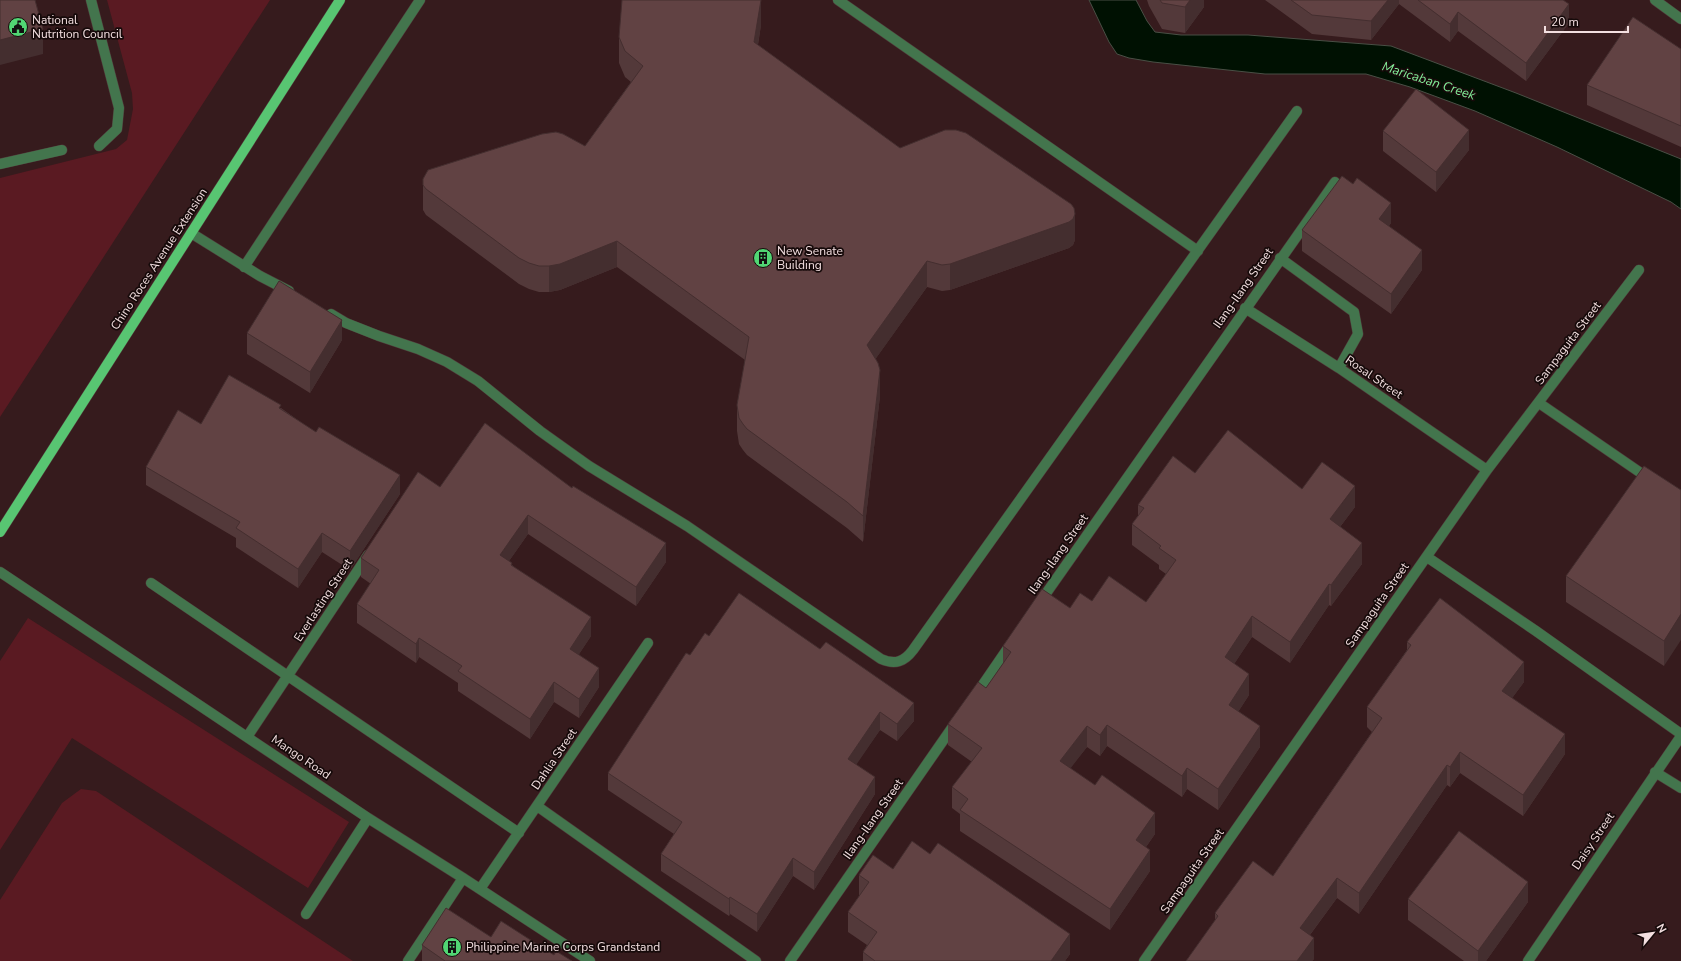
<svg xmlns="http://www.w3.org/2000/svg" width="1681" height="961" font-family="'Nunito Sans',sans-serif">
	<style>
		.green { fill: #5a1a22 }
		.water { fill: #001102; stroke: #494f45 }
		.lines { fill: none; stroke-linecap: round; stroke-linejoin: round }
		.minor-casing { stroke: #503638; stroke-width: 11 }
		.major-casing { stroke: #503638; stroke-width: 11 }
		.minor { stroke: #43754d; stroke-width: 10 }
		.major { stroke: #58c572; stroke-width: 10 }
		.wall { fill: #53393a }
		.shaded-wall { fill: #442e2f }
		.building { fill: #614243; stroke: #442e2f }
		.labels { text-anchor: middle; stroke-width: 3.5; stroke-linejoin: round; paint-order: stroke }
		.poi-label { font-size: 12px; fill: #f3dfe0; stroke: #160a0a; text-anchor: start }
		.street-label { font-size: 12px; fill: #f3dfe0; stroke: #160a0a }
		.water-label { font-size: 13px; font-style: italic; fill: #83ee99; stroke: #160a0a }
	</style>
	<rect width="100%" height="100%" fill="#361b1d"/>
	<!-- green -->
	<path class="green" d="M 107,0 L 270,0 L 0,417 L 0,178 L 116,149 L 127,140 L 133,109 L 132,93 Z
		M 28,618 L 349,822 L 308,888 L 72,738 L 0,850 L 0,661 Z
		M 81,789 L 96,791 L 353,961 L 0,961 L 0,900 L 62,803 Z"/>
	<!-- water -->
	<path class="water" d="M 1089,0 L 1136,0 L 1147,21 L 1155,32 L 1181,35 L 1248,35 L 1391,46 L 1516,93 L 1681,159 L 1681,209 L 1671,202 L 1557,147 L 1475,111 L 1410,87 L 1366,74 L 1265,74 L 1153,62 L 1129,58 L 1117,54 L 1109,42 Z"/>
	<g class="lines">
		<!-- minor casing -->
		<g class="minor-casing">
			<path id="minor" d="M 91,0 L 119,108 L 117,129 L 99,146
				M 838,0 L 1198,251
				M 1655,0 L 1681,19
				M 0,164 L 62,150
				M 191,233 L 260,276 L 289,291
				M 1280,258 L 1354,312 L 1358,334 L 1339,368
				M 244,267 L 420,0
				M 1245,308 L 1339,368 L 1487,470
				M 331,314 L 346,323 L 379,336 L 418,349 L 447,362 L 478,381 L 540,431 L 589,466 L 687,526 L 881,659 C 895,665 904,662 913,650 L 1297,111
				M 1539,403 L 1651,480
				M 1427,557 L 1536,631 L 1681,734
				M 0,572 L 368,818 L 463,878 L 590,961
				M 151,583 L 519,833
				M 1040,602 L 1335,182
				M 975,696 L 1010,645
				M 247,737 L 368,555
				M 1655,772 L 1681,788
				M 537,806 L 756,961
				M 480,889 L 648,643
				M 306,914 L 368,818
				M 408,961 L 463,878
				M 790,961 L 956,722
				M 1144,961 L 1487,470 L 1639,270
				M 1528,961 L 1681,736"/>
		</g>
		<!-- major casing -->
		<g class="major-casing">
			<path id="major" d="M 0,532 L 340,0"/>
		</g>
		<!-- minor -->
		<use href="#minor" class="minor"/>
		<!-- major -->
		<use href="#major" class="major"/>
	</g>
	<!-- wall -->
	<path class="wall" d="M 1147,0 L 1204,0 L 1204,7 L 1185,33 L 1162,29 L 1149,6 Z
		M 1265,0 L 1563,0 L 1569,23 L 1526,81 L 1458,31 L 1450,42 L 1399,4 L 1371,40 L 1312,34 Z
		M 761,25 L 758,45 L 900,148 L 1075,240 L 1073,245 L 1069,248 L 950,290 L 942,291 L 927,287 L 876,358 L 880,396 L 863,542 L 847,528 L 747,455 L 743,450 L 739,444 L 737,431 L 737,405 L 745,360 L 617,267 L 560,290 L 549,292 L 539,292 L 529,289 L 519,284 L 426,215 L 423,210 L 423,179 L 585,146 L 631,82 L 625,77 L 619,63 L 619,37 Z
		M 1681,49 L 1681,147 L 1587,105 L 1587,85 Z
		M 1383,131 L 1469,150 L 1436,192 L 1383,151 Z
		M 1391,223 L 1389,226 L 1422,270 L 1391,314 L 1302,251 L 1302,230 Z
		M 247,333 L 342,340 L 310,393 L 247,354 Z
		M 281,408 L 400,494 L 350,570 L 322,552 L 298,588 L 236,547 L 236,538 L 146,485 L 146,467 L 201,424 Z
		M 485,423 L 666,562 L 636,606 L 528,534 L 509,561 L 512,565 L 591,636 L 579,654 L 599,687 L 579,718 L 554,702 L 530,739 L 458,691 L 458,683 L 419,657 L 416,663 L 357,623 L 357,604 L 371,584 L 361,577 L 361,558 L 440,487 Z
		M 1195,473 L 1302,489 L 1355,507 L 1340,527 L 1362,564 L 1331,606 L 1329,605 L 1290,663 L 1252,637 L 1234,664 L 1249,695 L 1238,712 L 1260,747 L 1218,810 L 1187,789 L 1182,797 L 1107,746 L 1100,756 L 1087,747 L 1070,768 L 1155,834 L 1146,847 L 1150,871 L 1110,930 L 960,831 L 960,814 L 952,808 L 952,787 L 972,762 L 948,745 L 948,724 L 986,688 L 1003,664 L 1003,646 L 1070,608 L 1092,601 L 1146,602 L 1166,574 L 1159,569 L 1159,565 L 1132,545 L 1132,524 L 1138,516 L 1138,505 Z
		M 1681,490 L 1664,666 L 1566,602 L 1566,576 Z
		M 709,636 L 914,721 L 897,741 L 880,730 L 856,764 L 875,794 L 814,890 L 793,876 L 757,932 L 730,914 L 729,916 L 661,871 L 661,854 L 674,834 L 608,790 L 608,773 L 690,655 Z
		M 1407,642 L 1524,682 L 1512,698 L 1565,754 L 1523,816 L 1460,773 L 1450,787 L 1447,785 L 1359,914 L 1337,898 L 1310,935 L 1314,959 L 1312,961 L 1186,961 L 1215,921 L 1215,913 L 1273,876 L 1372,732 L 1367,727 L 1367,707 L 1407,650 Z
		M 893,869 L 1070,954 L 1065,961 L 863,961 L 863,952 L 867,945 L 848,932 L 848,912 L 860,895 L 859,895 L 859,875 Z
		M 1408,899 L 1528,902 L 1486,961 L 1464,961 L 1408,920 Z
		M 491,937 L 554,955 L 572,961 L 422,961 L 422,945 Z"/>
	<!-- shaded-wall -->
	<path class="shaded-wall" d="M 761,0 L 761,25 L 754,68 L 754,42 Z
		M 1190,0 L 1204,0 L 1204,7 L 1185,33 L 1185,7 Z
		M 1388,0 L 1399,0 L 1399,4 L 1371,40 L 1371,21 Z
		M 1569,4 L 1569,23 L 1526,81 L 1526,63 Z
		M 1458,12 L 1458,31 L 1450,42 L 1450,24 Z
		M 43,29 L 43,54 L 0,65 L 0,40 Z
		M 1469,130 L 1469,150 L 1436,192 L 1436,172 Z
		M 1391,203 L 1391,223 L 1379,239 L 1379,219 Z
		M 1075,214 L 1075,240 L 1073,245 L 1069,248 L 950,290 L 950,264 Z
		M 617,241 L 617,267 L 560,290 L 549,292 L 549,266 Z
		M 1422,250 L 1422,270 L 1391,314 L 1391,294 Z
		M 927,261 L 927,287 L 867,371 L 867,345 Z
		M 342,320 L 342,340 L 310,393 L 310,372 Z
		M 880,370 L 880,396 L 863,542 L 863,516 Z
		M 400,475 L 400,494 L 350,570 L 350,551 Z
		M 1355,486 L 1355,507 L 1330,540 L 1330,519 Z
		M 528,515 L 528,534 L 500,574 L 500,555 Z
		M 322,533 L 322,552 L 298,588 L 298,569 Z
		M 666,543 L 666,562 L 636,606 L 636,587 Z
		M 1362,543 L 1362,564 L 1331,606 L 1331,585 Z
		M 1329,584 L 1329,605 L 1290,663 L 1290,642 Z
		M 1681,614 L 1681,640 L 1664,666 L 1664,641 Z
		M 1252,616 L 1252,637 L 1225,678 L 1225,657 Z
		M 591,617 L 591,636 L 570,668 L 570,649 Z
		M 419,638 L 419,657 L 416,663 L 416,644 Z
		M 1524,662 L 1524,682 L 1502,712 L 1502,691 Z
		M 599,668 L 599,687 L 579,718 L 579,699 Z
		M 1249,674 L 1249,695 L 1229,726 L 1229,705 Z
		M 554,682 L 554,702 L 530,739 L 530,719 Z
		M 914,703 L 914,721 L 897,741 L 897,724 Z
		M 880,712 L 880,730 L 848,777 L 848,759 Z
		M 1107,725 L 1107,746 L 1100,756 L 1100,735 Z
		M 1087,726 L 1087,747 L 1060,782 L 1060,761 Z
		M 1260,726 L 1260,747 L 1218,810 L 1218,789 Z
		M 1565,734 L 1565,754 L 1523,816 L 1523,795 Z
		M 1460,752 L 1460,773 L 1450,787 L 1450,767 Z
		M 1447,765 L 1447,785 L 1359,914 L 1359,893 Z
		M 1187,768 L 1187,789 L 1182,797 L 1182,776 Z
		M 875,777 L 875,794 L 814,890 L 814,872 Z
		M 1155,813 L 1155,834 L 1136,861 L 1136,840 Z
		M 1150,850 L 1150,871 L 1110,930 L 1110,909 Z
		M 793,858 L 793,876 L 757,932 L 757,914 Z
		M 1337,878 L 1337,898 L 1300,948 L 1300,928 Z
		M 1528,882 L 1528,902 L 1486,961 L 1478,961 L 1478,951 Z
		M 730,897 L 730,914 L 729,916 L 729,899 Z
		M 1070,934 L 1070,954 L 1065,961 L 1051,961 Z
		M 1314,938 L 1314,959 L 1312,961 L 1297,961 Z"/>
	<!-- building -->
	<path class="building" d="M 0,0 L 35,0 L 43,29 L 0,40 Z
		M 622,0 L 761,0 L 754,42 L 900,148 L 945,130 L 956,130 L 966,133 L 1071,204 L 1074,208 L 1075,214 L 1073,219 L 1069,222 L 950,264 L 942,265 L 927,261 L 867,345 L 878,363 L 880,370 L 863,516 L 847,502 L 747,429 L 743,424 L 739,418 L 737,405 L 749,337 L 617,241 L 560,264 L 549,266 L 539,266 L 529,263 L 519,258 L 426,189 L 423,185 L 423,179 L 428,170 L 542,134 L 556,132 L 563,134 L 585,146 L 643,66 L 625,51 L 619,37 Z
		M 1160,0 L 1190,0 L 1185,7 L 1162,3 Z
		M 1291,0 L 1388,0 L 1371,21 L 1312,15 Z
		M 1418,0 L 1563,0 L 1569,4 L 1526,63 L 1458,12 L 1450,24 Z
		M 1633,17 L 1681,49 L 1681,126 L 1587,85 Z
		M 1416,89 L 1469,130 L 1436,172 L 1383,131 Z
		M 1342,176 L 1353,184 L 1357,178 L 1391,203 L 1379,219 L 1422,250 L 1391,294 L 1302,230 Z
		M 279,281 L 342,320 L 310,372 L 247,333 Z
		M 229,375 L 281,405 L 279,408 L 316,432 L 319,427 L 400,475 L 350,551 L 322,533 L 298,569 L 236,528 L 240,522 L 146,467 L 178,410 L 201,424 Z
		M 485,423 L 572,488 L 573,486 L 666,543 L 636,587 L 528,515 L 500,555 L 512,563 L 511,565 L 591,617 L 570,649 L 599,668 L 579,699 L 554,682 L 530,719 L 458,671 L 462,666 L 419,638 L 416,644 L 357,604 L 379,570 L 361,558 L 418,472 L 440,487 Z
		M 1228,430 L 1302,489 L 1322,462 L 1355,486 L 1330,519 L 1362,543 L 1331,585 L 1329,584 L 1290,642 L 1252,616 L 1225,657 L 1249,674 L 1229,705 L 1260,726 L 1218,789 L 1187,768 L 1182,776 L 1107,725 L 1100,735 L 1087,726 L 1060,761 L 1095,785 L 1102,775 L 1155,813 L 1136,840 L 1150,850 L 1110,909 L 960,810 L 968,799 L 952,787 L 982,748 L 948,724 L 978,682 L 986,688 L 1011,652 L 1003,646 L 1042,589 L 1070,608 L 1080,593 L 1092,601 L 1109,576 L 1146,602 L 1176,560 L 1159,548 L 1161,546 L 1132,524 L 1144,508 L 1138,505 L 1173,456 L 1195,473 Z
		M 1644,466 L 1681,490 L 1681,614 L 1664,641 L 1566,576 Z
		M 739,593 L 820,649 L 826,642 L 914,703 L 897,724 L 880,712 L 848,759 L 875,777 L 814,872 L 793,858 L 757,914 L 730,897 L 729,899 L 661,854 L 682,822 L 608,773 L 686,653 L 690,655 L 705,633 L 709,636 Z
		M 1440,598 L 1524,662 L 1502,691 L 1565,734 L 1523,795 L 1460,752 L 1450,767 L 1447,765 L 1359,893 L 1337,878 L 1300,928 L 1314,938 L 1297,961 L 1186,961 L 1218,916 L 1215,913 L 1253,861 L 1273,876 L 1382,718 L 1367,707 L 1411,645 L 1407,642 Z
		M 1459,831 L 1528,882 L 1478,951 L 1408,899 Z
		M 912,841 L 930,854 L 938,843 L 1070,934 L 1051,961 L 875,961 L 863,952 L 877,932 L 848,912 L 869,882 L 859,875 L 873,855 L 893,869 Z
		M 446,908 L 491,937 L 501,921 L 554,955 L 556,951 L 572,961 L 445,961 L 422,945 Z"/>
	<!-- icons -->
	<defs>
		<g id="civic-disc" transform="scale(1)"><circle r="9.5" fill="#51d674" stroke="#160a0a"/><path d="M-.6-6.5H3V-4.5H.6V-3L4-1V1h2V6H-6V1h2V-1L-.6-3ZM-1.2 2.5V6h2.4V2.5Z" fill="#111"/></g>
		<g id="building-disc" transform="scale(1)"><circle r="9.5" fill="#51d674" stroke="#160a0a"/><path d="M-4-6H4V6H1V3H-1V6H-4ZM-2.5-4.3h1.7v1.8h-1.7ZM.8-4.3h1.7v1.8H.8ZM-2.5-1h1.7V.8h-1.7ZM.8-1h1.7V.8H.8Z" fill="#111"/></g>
	</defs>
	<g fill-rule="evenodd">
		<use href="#civic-disc" x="18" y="27"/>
		<use href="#building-disc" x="763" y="258"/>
		<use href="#building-disc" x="452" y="947"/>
	</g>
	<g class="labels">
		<!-- poi labels -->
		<g class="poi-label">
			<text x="32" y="24">National<tspan x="32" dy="14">Nutrition Council</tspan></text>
			<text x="777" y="255">New Senate<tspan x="777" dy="14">Building</tspan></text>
			<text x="466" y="951">Philippine Marine Corps Grandstand</text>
		</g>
		<!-- street labels -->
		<g class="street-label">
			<text transform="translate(159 259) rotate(-57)" y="4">Chino Roces Avenue Extension</text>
			<text transform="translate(1243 288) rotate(-55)" y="4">Ilang-Ilang Street</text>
			<text transform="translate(1568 343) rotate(-53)" y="4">Sampaguita Street</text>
			<text transform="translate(1374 377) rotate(34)" y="4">Rosal Street</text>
			<text transform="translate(1058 554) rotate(-55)" y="4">Ilang-Ilang Street</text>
			<text transform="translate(323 600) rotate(-57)" y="4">Everlasting Street</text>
			<text transform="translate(1377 605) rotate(-55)" y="4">Sampaguita Street</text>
			<text transform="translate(301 757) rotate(34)" y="4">Mango Road</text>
			<text transform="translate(554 759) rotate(-56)" y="4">Dahlia Street</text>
			<text transform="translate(873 819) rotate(-55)" y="4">Ilang-Ilang Street</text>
			<text transform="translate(1593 841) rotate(-56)" y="4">Daisy Street</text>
			<text transform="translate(1192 871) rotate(-55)" y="4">Sampaguita Street</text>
		</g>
		<!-- water labels -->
		<g class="water-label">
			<text transform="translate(1429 80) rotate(18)" y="5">Maricaban Creek</text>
		</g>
	</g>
	<!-- north arrow -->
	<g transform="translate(1653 933) rotate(61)" stroke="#160a0a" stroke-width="3" paint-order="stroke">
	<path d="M0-3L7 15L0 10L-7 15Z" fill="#f3dfe0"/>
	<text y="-6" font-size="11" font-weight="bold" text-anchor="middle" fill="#f3dfe0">N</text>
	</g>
	<!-- scale -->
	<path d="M1545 26v6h83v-6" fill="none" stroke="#f3dfe0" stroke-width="2"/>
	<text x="1551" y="26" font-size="12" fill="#f3dfe0" stroke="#160a0a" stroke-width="3" paint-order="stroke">20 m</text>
</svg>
